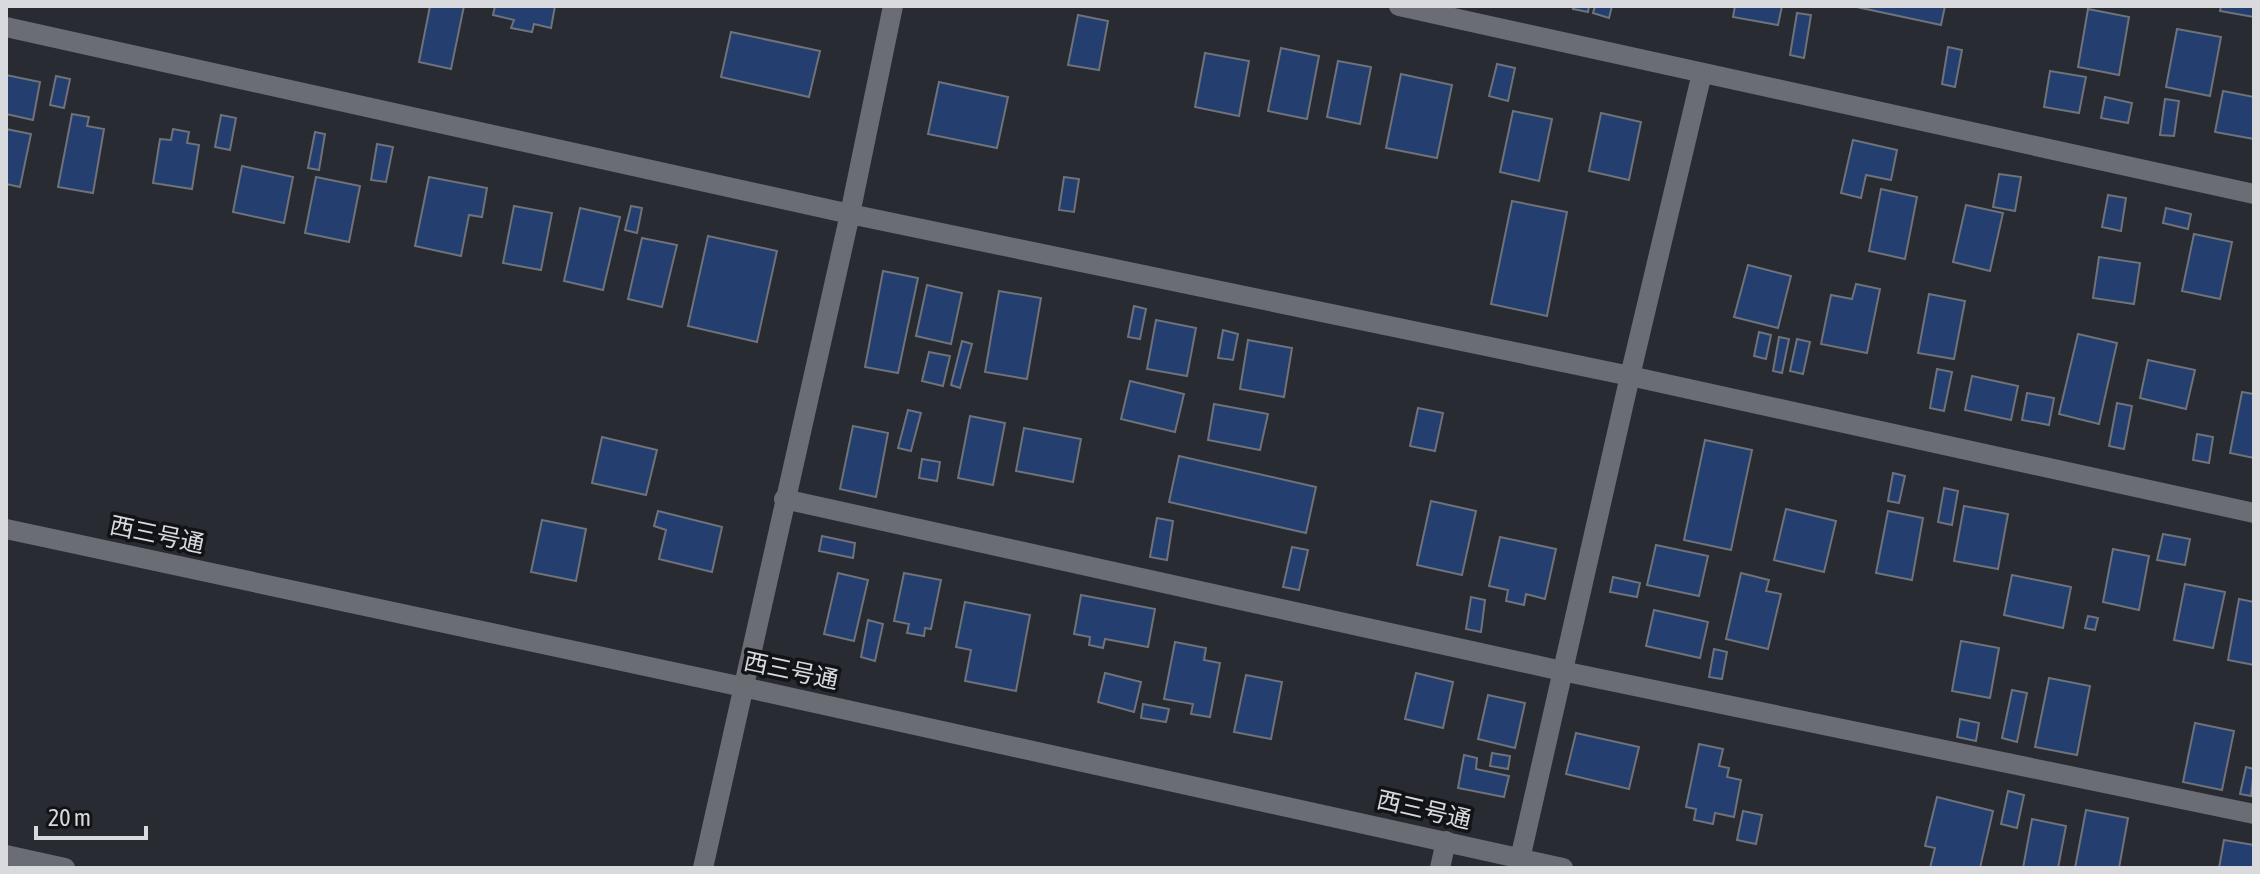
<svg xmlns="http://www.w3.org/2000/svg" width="2260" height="874" font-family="'Asap Condensed','Noto Sans JP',sans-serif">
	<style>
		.building { fill: #233e6f; stroke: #6e7279; stroke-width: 2 }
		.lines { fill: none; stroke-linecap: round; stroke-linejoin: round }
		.minor { stroke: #6a6e74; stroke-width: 20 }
		.labels { text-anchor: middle; stroke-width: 7; stroke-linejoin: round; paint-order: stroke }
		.street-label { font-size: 24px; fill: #d8dade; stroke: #121316 }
	</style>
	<rect width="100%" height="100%" fill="#282b31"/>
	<!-- building -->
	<path class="building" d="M 430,6 L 464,6 L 451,69 L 419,62 Z
		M 495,6 L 555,6 L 551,28 L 534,24 L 532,32 L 511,28 L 514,20 L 493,15 Z
		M 1574,6 L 1589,6 L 1588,12 L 1573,9 Z
		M 1595,6 L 1612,6 L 1609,18 L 1593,13 Z
		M 1735,6 L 1782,6 L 1778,25 L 1733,17 Z
		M 1852,6 L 1945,6 L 1941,25 Z
		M 2221,6 L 2254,6 L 2254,17 L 2220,11 Z
		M 2088,9 L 2129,17 L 2119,75 L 2078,67 Z
		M 1797,13 L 1811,15 L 1804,58 L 1790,55 Z
		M 1078,15 L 1108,21 L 1099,70 L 1068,65 Z
		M 2177,29 L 2221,37 L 2210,96 L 2166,87 Z
		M 731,32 L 820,51 L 809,97 L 721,77 Z
		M 1948,47 L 1962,50 L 1955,87 L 1942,84 Z
		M 1281,48 L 1319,56 L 1307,119 L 1268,111 Z
		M 1205,53 L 1249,61 L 1239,116 L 1195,107 Z
		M 1338,61 L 1371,67 L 1360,124 L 1327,117 Z
		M 1497,64 L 1515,68 L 1508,101 L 1489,96 Z
		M 2050,71 L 2086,77 L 2079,113 L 2044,107 Z
		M 1401,74 L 1452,85 L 1437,158 L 1386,148 Z
		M 6,75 L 40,82 L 33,120 L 6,114 Z
		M 56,76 L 70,79 L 64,108 L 50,105 Z
		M 939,82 L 1008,97 L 997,148 L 928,134 Z
		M 2223,91 L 2254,97 L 2254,139 L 2215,132 Z
		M 2105,97 L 2132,103 L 2128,123 L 2101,118 Z
		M 2165,99 L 2179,101 L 2174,136 L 2160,135 Z
		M 1513,111 L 1552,119 L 1539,181 L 1500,172 Z
		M 1601,113 L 1641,122 L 1629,180 L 1589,171 Z
		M 72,114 L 89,117 L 87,126 L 104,129 L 93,193 L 58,187 Z
		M 221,115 L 236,118 L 230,150 L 215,147 Z
		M 6,129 L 31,134 L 20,187 L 6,184 Z
		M 173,129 L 189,132 L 187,143 L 199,145 L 192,189 L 153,183 L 160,139 L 171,140 Z
		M 315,132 L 325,134 L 319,170 L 308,168 Z
		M 1853,140 L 1897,150 L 1891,180 L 1866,175 L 1861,198 L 1841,193 Z
		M 377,144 L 393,147 L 386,182 L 371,180 Z
		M 242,166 L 293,177 L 284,223 L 233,212 Z
		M 1999,174 L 2021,177 L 2015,211 L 1993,207 Z
		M 316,177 L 360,186 L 349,242 L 305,233 Z
		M 429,177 L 487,188 L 482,217 L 469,215 L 461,256 L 415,246 Z
		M 1064,177 L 1079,179 L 1074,212 L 1059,210 Z
		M 1881,189 L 1917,197 L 1905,259 L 1869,251 Z
		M 2108,195 L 2126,198 L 2121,231 L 2102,227 Z
		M 1512,201 L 1567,212 L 1547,316 L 1491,304 Z
		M 1966,205 L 2003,213 L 1990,271 L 1953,262 Z
		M 514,206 L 552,213 L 541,270 L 503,263 Z
		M 631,206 L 642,208 L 637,233 L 625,230 Z
		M 580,208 L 620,217 L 603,290 L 564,281 Z
		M 2166,208 L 2191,214 L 2188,229 L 2163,223 Z
		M 2194,234 L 2232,242 L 2220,299 L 2182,291 Z
		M 708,236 L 777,251 L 757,342 L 688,326 Z
		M 642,238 L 677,245 L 662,307 L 628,299 Z
		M 2099,257 L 2140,263 L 2134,304 L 2093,298 Z
		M 1748,265 L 1791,276 L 1778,328 L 1734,317 Z
		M 883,271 L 918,278 L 898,373 L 865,367 Z
		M 1856,284 L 1880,289 L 1867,353 L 1821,344 L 1831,295 L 1852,299 Z
		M 927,285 L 962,293 L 951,344 L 916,336 Z
		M 999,291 L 1041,298 L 1027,379 L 985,372 Z
		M 1929,294 L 1965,301 L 1954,359 L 1918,353 Z
		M 1134,306 L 1146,309 L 1140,339 L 1128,337 Z
		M 1156,320 L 1196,328 L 1187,376 L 1147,369 Z
		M 1223,330 L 1238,334 L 1233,360 L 1218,358 Z
		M 1759,332 L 1771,335 L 1766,359 L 1754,356 Z
		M 2078,334 L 2117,343 L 2099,424 L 2059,414 Z
		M 1779,337 L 1789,339 L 1782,373 L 1773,371 Z
		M 1797,339 L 1810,342 L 1803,374 L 1790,371 Z
		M 1248,340 L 1292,348 L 1284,397 L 1240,389 Z
		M 962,341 L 972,344 L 960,388 L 951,385 Z
		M 929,352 L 950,356 L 943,386 L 922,381 Z
		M 2148,360 L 2195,370 L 2186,409 L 2140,398 Z
		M 1937,369 L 1952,372 L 1944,411 L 1930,408 Z
		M 1972,376 L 2018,386 L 2011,420 L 1965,410 Z
		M 1130,381 L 1184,394 L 1175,432 L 1121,419 Z
		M 2242,392 L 2254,394 L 2254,458 L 2230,453 Z
		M 2027,393 L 2054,398 L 2049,425 L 2022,420 Z
		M 2117,403 L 2132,406 L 2124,449 L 2109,446 Z
		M 1214,404 L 1268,414 L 1260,450 L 1208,440 Z
		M 1418,408 L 1443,413 L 1435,451 L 1410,446 Z
		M 908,410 L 921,413 L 911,451 L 898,448 Z
		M 970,416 L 1005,423 L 993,485 L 958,478 Z
		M 853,426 L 888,433 L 876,497 L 840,489 Z
		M 1024,428 L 1081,439 L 1073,482 L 1016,471 Z
		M 2197,434 L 2213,437 L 2209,463 L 2193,460 Z
		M 602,437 L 657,450 L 646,495 L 592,483 Z
		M 1705,440 L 1752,450 L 1731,550 L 1684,540 Z
		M 1179,456 L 1316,487 L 1306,533 L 1169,502 Z
		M 922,459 L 940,462 L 937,481 L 919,478 Z
		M 1893,473 L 1905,476 L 1899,503 L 1888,501 Z
		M 1944,488 L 1958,491 L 1952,525 L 1938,522 Z
		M 1431,501 L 1476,511 L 1462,575 L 1417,565 Z
		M 1964,506 L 2008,514 L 1998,569 L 1954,561 Z
		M 1786,509 L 1836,521 L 1824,572 L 1774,560 Z
		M 658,511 L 722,527 L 712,572 L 659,559 L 666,530 L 654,526 Z
		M 1888,511 L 1923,518 L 1912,580 L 1876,573 Z
		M 1157,518 L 1173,521 L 1167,560 L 1150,557 Z
		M 542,520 L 586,529 L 576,581 L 531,572 Z
		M 2163,534 L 2190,539 L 2185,565 L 2157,560 Z
		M 822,536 L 855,543 L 853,558 L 819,551 Z
		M 1500,537 L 1556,549 L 1545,599 L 1526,594 L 1524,605 L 1506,601 L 1508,590 L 1489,586 Z
		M 1656,545 L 1708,556 L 1699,596 L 1647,585 Z
		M 1292,547 L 1308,550 L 1299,590 L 1283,587 Z
		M 2113,549 L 2149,556 L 2139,610 L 2103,602 Z
		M 838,573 L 868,580 L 854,641 L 824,634 Z
		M 904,573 L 941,580 L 931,629 L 925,628 L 924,636 L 907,633 L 909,624 L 894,621 Z
		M 1741,573 L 1769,580 L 1766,591 L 1781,594 L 1768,649 L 1726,639 Z
		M 2012,575 L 2071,587 L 2063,628 L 2004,615 Z
		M 1613,577 L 1640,583 L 1637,597 L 1610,592 Z
		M 2185,584 L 2225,592 L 2213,648 L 2174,640 Z
		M 1081,595 L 1155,609 L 1148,647 L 1105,639 L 1103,648 L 1089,645 L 1090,637 L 1074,634 Z
		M 1471,597 L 1485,600 L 1481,632 L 1466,629 Z
		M 2239,599 L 2254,602 L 2254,665 L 2228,660 Z
		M 965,602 L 1030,615 L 1016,691 L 965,681 L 971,650 L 956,647 Z
		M 1654,610 L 1708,622 L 1700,658 L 1646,646 Z
		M 2088,616 L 2098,618 L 2095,630 L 2085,628 Z
		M 868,620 L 883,624 L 875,661 L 861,657 Z
		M 1961,641 L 1999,648 L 1990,698 L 1952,691 Z
		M 1175,642 L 1206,648 L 1204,660 L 1220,663 L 1210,717 L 1191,714 L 1193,704 L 1164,699 Z
		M 1714,649 L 1727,652 L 1722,679 L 1709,677 Z
		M 1105,673 L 1141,682 L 1134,712 L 1098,702 Z
		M 1416,673 L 1453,682 L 1443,728 L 1405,719 Z
		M 1246,675 L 1282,682 L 1271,739 L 1234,732 Z
		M 2049,678 L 2090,686 L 2077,755 L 2035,747 Z
		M 2012,690 L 2027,693 L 2017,742 L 2002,738 Z
		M 1488,695 L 1525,703 L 1515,748 L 1478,739 Z
		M 1143,704 L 1169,709 L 1166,722 L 1141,718 Z
		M 1960,719 L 1979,723 L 1976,741 L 1957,737 Z
		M 2195,723 L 2234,731 L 2222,790 L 2183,782 Z
		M 1576,733 L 1639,747 L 1629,789 L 1566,774 Z
		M 1699,744 L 1723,749 L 1719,766 L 1729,768 L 1727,777 L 1741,780 L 1734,817 L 1715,813 L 1713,824 L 1694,820 L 1696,809 L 1686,807 Z
		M 1492,753 L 1510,756 L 1508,769 L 1490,766 Z
		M 1464,755 L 1477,758 L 1476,769 L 1509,776 L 1504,797 L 1458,788 Z
		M 2246,767 L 2254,769 L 2251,796 L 2240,794 Z
		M 2008,791 L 2024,795 L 2017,828 L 2001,824 Z
		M 1937,797 L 1993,811 L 1980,868 L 1930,868 L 1935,848 L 1925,846 Z
		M 2086,810 L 2128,818 L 2119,868 L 2075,868 Z
		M 1743,811 L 1762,815 L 1756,844 L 1737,840 Z
		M 2032,819 L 2066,826 L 2058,868 L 2023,868 Z
		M 2224,840 L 2254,845 L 2254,868 L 2219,868 Z"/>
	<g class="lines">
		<!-- minor -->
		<path class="minor" d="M 1399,6 L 2254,194
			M 6,27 L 850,214 L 1630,376 L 2254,513
			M 784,499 L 1562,671 L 2254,814
			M 6,529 L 743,687 L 1563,868
			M 6,855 L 65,868
			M 1520,859 L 1630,376 L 1702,73
			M 703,868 L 850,214 L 893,6
			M 1440,868 L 1446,841"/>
	</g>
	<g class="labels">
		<!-- street labels -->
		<g class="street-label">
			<text transform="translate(157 535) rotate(12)" y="8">西三号通</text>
			<text transform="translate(791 671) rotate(12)" y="8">西三号通</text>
			<text transform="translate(1424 810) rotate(13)" y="8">西三号通</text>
		</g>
	</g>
	<!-- border -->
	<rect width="2260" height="874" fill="none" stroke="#d8dade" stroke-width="16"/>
	<!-- scale -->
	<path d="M36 826v12h110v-12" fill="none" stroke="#d8dade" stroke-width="4"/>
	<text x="48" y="826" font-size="24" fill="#d8dade" stroke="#121316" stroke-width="6" paint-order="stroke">20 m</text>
</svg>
